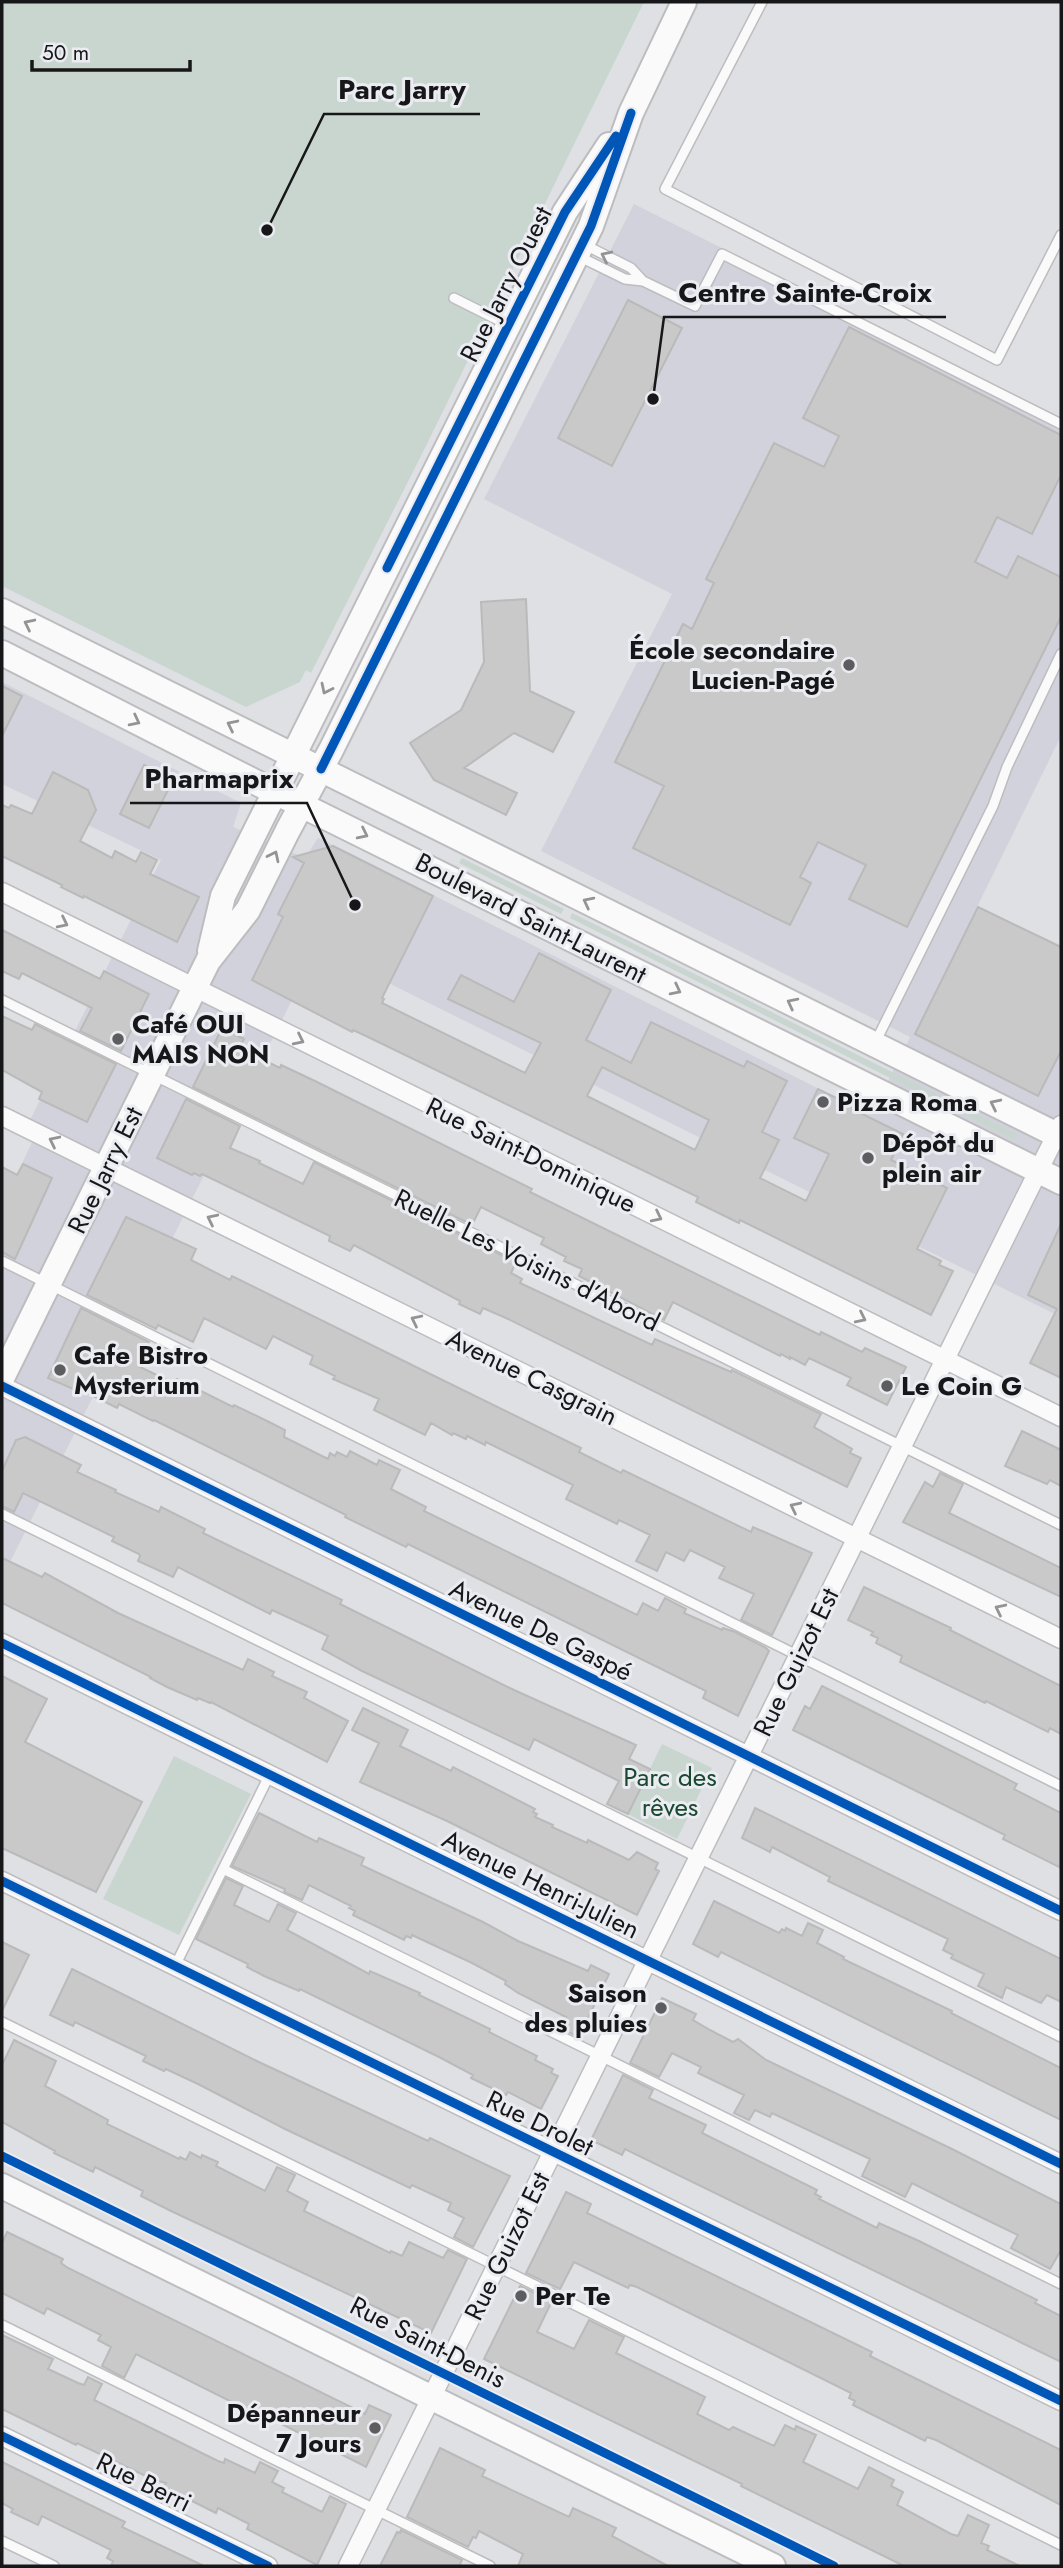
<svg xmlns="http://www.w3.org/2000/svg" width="1063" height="2568" font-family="Jost,sans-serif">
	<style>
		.built { fill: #d1d2db }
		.green { fill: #c8d6cf }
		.building { fill: #cac9ca; stroke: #bababa; stroke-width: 2; fill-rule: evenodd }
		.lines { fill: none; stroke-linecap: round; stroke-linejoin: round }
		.service-casing { stroke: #bdbdc0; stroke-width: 12 }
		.minor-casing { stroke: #bdbdc0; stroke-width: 21 }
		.secondary-casing { stroke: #bdbdc0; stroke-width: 28 }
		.service { stroke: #fafafb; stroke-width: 9 }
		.minor { stroke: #fafafb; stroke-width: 18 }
		.secondary { stroke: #fafafb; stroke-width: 24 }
		.cycleway-casing { stroke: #ebecf2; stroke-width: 13 }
		.cycleway { stroke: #0057b8; stroke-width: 9 }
		.oneway { stroke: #949495 }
		.poi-dot { fill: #5d5d60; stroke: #ebecf2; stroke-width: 2.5 }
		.labels { text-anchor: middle; stroke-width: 6; stroke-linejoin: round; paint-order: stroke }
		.street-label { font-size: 26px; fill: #171719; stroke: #ebecf2 }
		.poi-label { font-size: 26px; font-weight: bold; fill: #171719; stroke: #ebecf2; text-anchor: start }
		.park-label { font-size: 26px; fill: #19492f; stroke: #ebecf2 }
		.leader { fill: none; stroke: #171719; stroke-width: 2.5 }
		.callout-dot { fill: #171719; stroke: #ebecf2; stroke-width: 2.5 }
		.callout-label { font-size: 28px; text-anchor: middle; font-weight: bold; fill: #171719; stroke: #ebecf2; stroke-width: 6; stroke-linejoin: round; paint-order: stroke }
	</style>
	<rect width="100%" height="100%" fill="#dfe0e4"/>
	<!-- built -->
	<path class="built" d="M 634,204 L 1061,418 L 1061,736 L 977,907 L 1061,950 L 1061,1317 L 318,948 L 2,1578 L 2,1206 L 34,1138 L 23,1134 L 161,860 L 2,784 L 2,682 L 241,803 L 233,827 L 305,858 L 318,838 L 356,856 L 325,932 L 361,859 L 871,1115 L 910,1037 L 541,851 L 672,594 L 484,499 Z"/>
	<!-- green -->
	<path class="green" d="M 2,2 L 644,2 L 421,456 L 311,673 L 306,670 L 300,682 L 246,707 L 2,586 Z
		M 462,858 L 564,909 L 561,914 L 459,863 Z
		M 572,913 L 1017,1134 L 1014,1140 L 570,918 Z
		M 662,1744 L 712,1768 L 677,1839 L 628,1814 Z
		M 174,1756 L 251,1794 L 179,1935 L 103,1899 Z"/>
	<!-- building -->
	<path class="building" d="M 628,300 L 682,328 L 612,466 L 558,438 Z
		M 849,327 L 1061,435 L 1061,475 L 1032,534 L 997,517 L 975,562 L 1007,578 L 1018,556 L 1061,577 L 1061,617 L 907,927 L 849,899 L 866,865 L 818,842 L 800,877 L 811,883 L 790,925 L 633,848 L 664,786 L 615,762 L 683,624 L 692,629 L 714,583 L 706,579 L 774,443 L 824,467 L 839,436 L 803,418 Z
		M 526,599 L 530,691 L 574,712 L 553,752 L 514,733 L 464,768 L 517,793 L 506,815 L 434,780 L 410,743 L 461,710 L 484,662 L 481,602 Z
		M 2,686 L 22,696 L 2,736 Z
		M 144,765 L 173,780 L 149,828 L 120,814 Z
		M 53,772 L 88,790 L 96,810 L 80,841 L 112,858 L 115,851 L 136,862 L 141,852 L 157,860 L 150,874 L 199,897 L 177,942 L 84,896 L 83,898 L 61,887 L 62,885 L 2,856 L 2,805 L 9,808 L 11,805 L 32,814 Z
		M 333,846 L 433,896 L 382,998 L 384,999 L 382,1003 L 525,1073 L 541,1043 L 448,999 L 461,975 L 514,1002 L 539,953 L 611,990 L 586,1040 L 631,1063 L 651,1022 L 744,1067 L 747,1061 L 787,1081 L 762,1132 L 779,1140 L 760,1178 L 806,1201 L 829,1154 L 794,1138 L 818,1089 L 853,1106 L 852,1109 L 903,1134 L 891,1160 L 947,1188 L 917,1249 L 941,1261 L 939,1265 L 953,1271 L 931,1315 L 740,1220 L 739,1223 L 696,1202 L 698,1197 L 366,1036 L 353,1030 L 352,1032 L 252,980 L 283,917 L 278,914 L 304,863 L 293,857 ZM 602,1067 L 709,1120 L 695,1150 L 587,1096 Z
		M 978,907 L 1061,947 L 1061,1051 L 1038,1096 L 915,1034 Z
		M 2,930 L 100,979 L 104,971 L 149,994 L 121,1051 L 80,1031 L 92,1008 L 22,973 L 19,979 L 2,971 Z
		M 2,1016 L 32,1030 L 35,1024 L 116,1064 L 87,1122 L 39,1099 L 42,1092 L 2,1070 Z
		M 222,1028 L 244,1039 L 239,1048 L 280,1068 L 281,1065 L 315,1081 L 532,1189 L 530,1192 L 820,1335 L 821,1332 L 862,1352 L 865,1348 L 906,1367 L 887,1405 L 847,1385 L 851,1378 L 809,1358 L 805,1365 L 790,1357 L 790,1359 L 781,1354 L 780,1356 L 673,1302 L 664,1320 L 579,1276 L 582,1269 L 564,1261 L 566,1257 L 541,1244 L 544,1238 L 481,1207 L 472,1225 L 193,1087 Z
		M 186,1099 L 240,1126 L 230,1148 L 260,1161 L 259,1163 L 303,1184 L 314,1162 L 516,1262 L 511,1273 L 522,1279 L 520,1283 L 652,1345 L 655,1339 L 731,1372 L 732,1370 L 821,1414 L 814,1427 L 852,1449 L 850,1453 L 861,1458 L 847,1487 L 506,1318 L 483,1308 L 480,1314 L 459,1304 L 460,1301 L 354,1245 L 350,1251 L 329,1241 L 330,1236 L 202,1174 L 200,1176 L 194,1173 L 192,1175 L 157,1158 Z
		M 23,1164 L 52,1178 L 15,1259 L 2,1252 L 2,1167 L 17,1175 Z
		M 126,1217 L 196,1249 L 191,1260 L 230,1280 L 232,1276 L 416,1367 L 581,1448 L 579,1452 L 621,1473 L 623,1470 L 751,1532 L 753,1527 L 812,1553 L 772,1635 L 741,1620 L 754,1594 L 719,1578 L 725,1567 L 690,1550 L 684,1561 L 666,1552 L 657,1571 L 636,1561 L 650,1535 L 619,1520 L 617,1524 L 566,1499 L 573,1485 L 486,1442 L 485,1445 L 467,1436 L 466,1439 L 453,1433 L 452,1435 L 431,1423 L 425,1435 L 374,1410 L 379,1399 L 333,1379 L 335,1376 L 310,1364 L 313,1356 L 273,1336 L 266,1349 L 204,1318 L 193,1342 L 158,1325 L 156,1329 L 87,1295 Z
		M 1061,1224 L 1061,1378 L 1030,1363 L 1057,1309 L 1028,1295 Z
		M 81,1308 L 149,1342 L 138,1366 L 173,1383 L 177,1379 L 233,1407 L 234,1405 L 269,1422 L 285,1430 L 284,1437 L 328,1459 L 330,1453 L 335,1456 L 337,1452 L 347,1457 L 350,1451 L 377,1465 L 379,1460 L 400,1470 L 391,1489 L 426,1507 L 424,1511 L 637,1615 L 643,1603 L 658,1611 L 665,1598 L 686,1609 L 684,1613 L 722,1630 L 723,1628 L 735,1632 L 766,1648 L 769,1651 L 738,1716 L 703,1698 L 706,1691 L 408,1544 L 406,1547 L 345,1517 L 346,1515 L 154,1420 L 153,1421 L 119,1404 L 117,1408 L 81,1390 L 80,1392 L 48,1378 Z
		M 1022,1431 L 1061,1450 L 1061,1486 L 1050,1480 L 1047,1484 L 1005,1466 Z
		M 25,1437 L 81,1465 L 77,1472 L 116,1490 L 115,1492 L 159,1512 L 161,1507 L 205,1529 L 203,1533 L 342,1600 L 340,1604 L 354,1611 L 514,1690 L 636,1745 L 629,1759 L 650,1769 L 628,1814 L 607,1804 L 619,1781 L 534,1739 L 529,1750 L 362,1671 L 322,1649 L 328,1636 L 307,1626 L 272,1610 L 270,1614 L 178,1567 L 173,1577 L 138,1561 L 140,1556 L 139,1554 L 112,1541 L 114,1537 L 23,1493 L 14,1512 L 2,1506 L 2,1471 L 16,1440 Z
		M 940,1473 L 963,1484 L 949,1513 L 1061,1568 L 1061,1597 L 903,1522 L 925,1482 L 933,1487 Z
		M 2,1558 L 42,1577 L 45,1573 L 118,1613 L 243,1670 L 248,1659 L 274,1672 L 272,1676 L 307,1692 L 304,1698 L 348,1721 L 327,1762 L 211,1702 L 210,1703 L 198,1698 L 197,1700 L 167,1687 L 150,1678 L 151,1677 L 2,1603 Z
		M 864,1587 L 951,1628 L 950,1630 L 1061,1686 L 1061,1734 L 1050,1728 L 1048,1732 L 986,1701 L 985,1703 L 900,1662 L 902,1656 L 876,1643 L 878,1638 L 871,1635 L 873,1632 L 848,1620 Z
		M 2,1676 L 47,1699 L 25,1742 L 142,1802 L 96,1892 L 2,1848 Z
		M 822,1686 L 1017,1784 L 1014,1789 L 1061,1813 L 1061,1868 L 1003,1839 L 1005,1835 L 793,1730 L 805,1706 L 810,1709 Z
		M 363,1708 L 408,1730 L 400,1746 L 451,1771 L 453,1767 L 535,1809 L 533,1812 L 537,1814 L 535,1817 L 553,1825 L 552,1827 L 587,1843 L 588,1840 L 629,1860 L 637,1852 L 658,1863 L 655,1869 L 659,1871 L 637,1915 L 447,1821 L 360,1782 L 379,1743 L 352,1730 Z
		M 755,1808 L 1061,1959 L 1061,2002 L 1047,1995 L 1041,2003 L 1006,1987 L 1002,1998 L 978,1986 L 984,1974 L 951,1958 L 953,1955 L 943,1950 L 948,1939 L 828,1881 L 830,1877 L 772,1847 L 770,1852 L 742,1838 Z
		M 259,1813 L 317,1842 L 319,1838 L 364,1858 L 361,1865 L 483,1922 L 518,1941 L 588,1971 L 591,1965 L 609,1974 L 579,2037 L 560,2028 L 566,2017 L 518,1993 L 505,1984 L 506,1981 L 472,1963 L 412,1935 L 411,1938 L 406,1936 L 404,1940 L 353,1915 L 355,1911 L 349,1908 L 351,1906 L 309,1885 L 302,1900 L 284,1892 L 285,1889 L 232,1866 Z
		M 226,1878 L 243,1886 L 234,1905 L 269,1922 L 278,1904 L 296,1913 L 287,1930 L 369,1974 L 370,1971 L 420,1993 L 419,1995 L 490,2029 L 489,2032 L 537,2056 L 535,2060 L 553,2069 L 551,2073 L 558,2076 L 541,2109 L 508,2092 L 506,2095 L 471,2078 L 473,2075 L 439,2057 L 300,1989 L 299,1991 L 264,1976 L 247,1967 L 248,1964 L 196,1939 Z
		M 714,1901 L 779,1933 L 782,1929 L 785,1931 L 786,1928 L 802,1936 L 808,1923 L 823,1930 L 817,1943 L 844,1957 L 843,1959 L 952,2011 L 951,2013 L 1061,2068 L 1061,2120 L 721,1952 L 718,1957 L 693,1944 Z
		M 2,1942 L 29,1955 L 2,2011 Z
		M 72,1969 L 261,2063 L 428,2141 L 430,2138 L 510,2176 L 473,2247 L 454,2237 L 464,2218 L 448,2210 L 451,2203 L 412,2185 L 410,2188 L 285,2129 L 198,2084 L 166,2069 L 164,2071 L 143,2061 L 146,2056 L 102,2035 L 75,2022 L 73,2026 L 50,2015 Z
		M 662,1998 L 696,2014 L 693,2020 L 710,2030 L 733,2042 L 738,2039 L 766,2060 L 952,2149 L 1061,2204 L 1061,2250 L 1050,2269 L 1011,2248 L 1018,2235 L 962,2208 L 912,2183 L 905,2197 L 862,2176 L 870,2159 L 772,2113 L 770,2117 L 755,2110 L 749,2120 L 734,2113 L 744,2095 L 698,2073 L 701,2067 L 672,2053 L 659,2077 L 630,2063 Z
		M 14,2040 L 56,2061 L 45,2086 L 108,2120 L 107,2124 L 179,2159 L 180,2157 L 186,2160 L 190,2152 L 201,2158 L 202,2155 L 218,2162 L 216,2166 L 265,2191 L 277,2167 L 295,2175 L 287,2191 L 308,2202 L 304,2211 L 390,2253 L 391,2251 L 402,2256 L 409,2242 L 443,2258 L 448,2250 L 467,2259 L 431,2333 L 171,2211 L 141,2196 L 143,2191 L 95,2167 L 93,2172 L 54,2153 L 55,2151 L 2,2122 L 2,2065 Z
		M 623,2075 L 653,2090 L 649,2098 L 706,2125 L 702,2133 L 817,2190 L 815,2194 L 821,2197 L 819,2199 L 877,2228 L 879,2223 L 919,2241 L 1037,2300 L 1035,2303 L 1061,2316 L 1061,2362 L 625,2149 L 622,2155 L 591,2140 Z
		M 566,2192 L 591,2204 L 587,2213 L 872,2352 L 870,2356 L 1061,2450 L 1061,2505 L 936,2440 L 927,2437 L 925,2441 L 853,2405 L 855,2401 L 849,2398 L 851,2393 L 637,2287 L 630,2285 L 628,2288 L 574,2262 L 560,2289 L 526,2273 Z
		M 7,2232 L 63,2259 L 61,2263 L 68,2268 L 365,2414 L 369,2405 L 391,2415 L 366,2467 L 258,2412 L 256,2417 L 235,2407 L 236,2404 L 136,2354 L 124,2378 L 102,2366 L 111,2347 L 98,2340 L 101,2335 L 47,2308 L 44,2314 L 2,2293 L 2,2243 Z
		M 520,2286 L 552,2301 L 537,2332 L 574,2349 L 589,2320 L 624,2337 L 616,2353 L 705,2397 L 697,2414 L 729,2430 L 733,2427 L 774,2446 L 785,2425 L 795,2430 L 796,2426 L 816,2435 L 803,2462 L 858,2489 L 869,2467 L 894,2480 L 891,2486 L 903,2492 L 897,2505 L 951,2534 L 958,2536 L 968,2515 L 989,2525 L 981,2543 L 989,2546 L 987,2550 L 1020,2566 L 904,2566 L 741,2486 L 742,2484 L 484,2359 Z
		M 2,2335 L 53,2359 L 48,2369 L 78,2383 L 84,2385 L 88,2377 L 102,2384 L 94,2400 L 218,2461 L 224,2463 L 225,2459 L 255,2473 L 260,2462 L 278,2471 L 272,2482 L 284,2488 L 282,2492 L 322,2512 L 330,2496 L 346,2504 L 317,2565 L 247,2529 L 249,2524 L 218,2508 L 216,2513 L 164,2487 L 166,2483 L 152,2479 L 77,2443 L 76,2445 L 2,2409 Z
		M 440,2448 L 485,2470 L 482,2476 L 569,2517 L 573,2508 L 616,2528 L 612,2536 L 668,2566 L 518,2566 L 523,2554 L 479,2531 L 476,2538 L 473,2537 L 468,2547 L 407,2517 Z
		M 2,2462 L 125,2522 L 122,2527 L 204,2566 L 111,2566 L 113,2561 L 107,2558 L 111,2550 L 42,2516 L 38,2525 L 11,2512 L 13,2509 L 2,2503 Z
		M 401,2530 L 462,2560 L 459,2566 L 380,2566 L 397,2532 L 400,2533 Z"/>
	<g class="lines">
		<!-- service casing -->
		<g class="service-casing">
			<path id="service" d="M 762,2 L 665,189 L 997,360 L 1061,235
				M 578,256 L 625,279 L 643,281 L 631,268 L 585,245
				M 643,281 L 695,306 L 722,254 L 1061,424
				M 454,298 L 506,324
				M 2,1000 L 1061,1525
				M 875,1043 L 993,806 L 1007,767 L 1061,654
				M 2,1261 L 1061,1786
				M 2,1514 L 1061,2037
				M 223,1869 L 1061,2284
				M 175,1966 L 269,1776
				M 2,2022 L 1061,2545
				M 2,2325 L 490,2566
				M 2,2541 L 54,2566"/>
		</g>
		<!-- minor casing -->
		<g class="minor-casing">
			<path id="minor" d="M 2,892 L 1061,1417
				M 2,1116 L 1061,1639
				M 2,1386 L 1061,1911
				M 2,1643 L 1061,2164
				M 2,1881 L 1061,2401
				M 2,2436 L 268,2566
				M 348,2566 L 1061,1125"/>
		</g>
		<!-- secondary casing -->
		<g class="secondary-casing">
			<path id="secondary" d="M 2,611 L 1061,1137
				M 2,653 L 251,780 L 1061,1182
				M 210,951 L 223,896 L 565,212 L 609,145
				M 2,1378 L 208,961 L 248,910 L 288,830 L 331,750 L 466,480 L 591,226 L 631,113 L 684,2
				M 2,2186 L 773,2566"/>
		</g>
		<!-- service -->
		<use href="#service" class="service"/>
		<!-- minor -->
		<use href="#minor" class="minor"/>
		<!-- secondary -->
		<use href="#secondary" class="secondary"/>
		<!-- cycleway casing -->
		<g class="cycleway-casing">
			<path id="cycleway" d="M 387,568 L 565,212 L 616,136
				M 321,769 L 591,226 L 631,113
				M 2,1386 L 1061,1911
				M 2,1643 L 1061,2164
				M 2,1881 L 1061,2401
				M 2,2156 L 834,2566
				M 2,2436 L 268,2566"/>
		</g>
		<!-- cycleway -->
		<use href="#cycleway" class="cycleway"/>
	</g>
	<!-- one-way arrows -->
	<defs><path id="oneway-chevron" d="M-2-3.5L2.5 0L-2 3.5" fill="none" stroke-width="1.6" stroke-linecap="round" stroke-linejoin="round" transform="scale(1.75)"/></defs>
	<g class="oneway">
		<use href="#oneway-chevron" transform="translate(606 256) rotate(-154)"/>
		<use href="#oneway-chevron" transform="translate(29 624) rotate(-154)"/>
		<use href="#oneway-chevron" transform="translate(326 689) rotate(116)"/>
		<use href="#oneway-chevron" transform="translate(135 721) rotate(27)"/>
		<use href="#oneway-chevron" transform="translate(232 725) rotate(-154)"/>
		<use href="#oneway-chevron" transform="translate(363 834) rotate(26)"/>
		<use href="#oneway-chevron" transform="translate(274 856) rotate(-64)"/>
		<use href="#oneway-chevron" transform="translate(588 902) rotate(-153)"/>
		<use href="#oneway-chevron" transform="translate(63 923) rotate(26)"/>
		<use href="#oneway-chevron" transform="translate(676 990) rotate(27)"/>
		<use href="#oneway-chevron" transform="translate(792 1003) rotate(-153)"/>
		<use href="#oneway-chevron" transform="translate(299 1040) rotate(26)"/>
		<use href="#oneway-chevron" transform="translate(995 1104) rotate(-154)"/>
		<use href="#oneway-chevron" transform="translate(54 1141) rotate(-154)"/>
		<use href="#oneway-chevron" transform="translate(657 1217) rotate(26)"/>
		<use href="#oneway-chevron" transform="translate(212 1219) rotate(-154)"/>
		<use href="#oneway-chevron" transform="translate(861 1318) rotate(26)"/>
		<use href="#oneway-chevron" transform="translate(416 1320) rotate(-154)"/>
		<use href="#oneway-chevron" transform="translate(795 1507) rotate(-154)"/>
		<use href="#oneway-chevron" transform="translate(1000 1609) rotate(-154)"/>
	</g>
	<!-- markers -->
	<g class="poi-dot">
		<circle cx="849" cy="665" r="7"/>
		<circle cx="118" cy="1039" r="7"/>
		<circle cx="823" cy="1102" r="7"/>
		<circle cx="868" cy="1158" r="7"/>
		<circle cx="60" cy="1370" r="7"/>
		<circle cx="887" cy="1386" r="7"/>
		<circle cx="661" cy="2008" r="7"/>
		<circle cx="521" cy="2296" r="7"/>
		<circle cx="375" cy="2428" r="7"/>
	</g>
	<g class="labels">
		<!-- street labels -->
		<g class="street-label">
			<text transform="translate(506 284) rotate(-63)" y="9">Rue Jarry Ouest</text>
			<text transform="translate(531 918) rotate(27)" y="9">Boulevard Saint-Laurent</text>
			<text transform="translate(531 1155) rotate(26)" y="9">Rue Saint-Dominique</text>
			<text transform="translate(105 1170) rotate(-64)" y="9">Rue Jarry Est</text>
			<text transform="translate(527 1260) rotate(26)" y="9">Ruelle Les Voisins d’Abord</text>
			<text transform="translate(532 1377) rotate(26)" y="9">Avenue Casgrain</text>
			<text transform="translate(541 1630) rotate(26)" y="9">Avenue De Gaspé</text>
			<text transform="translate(796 1662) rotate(-64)" y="9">Rue Guizot Est</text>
			<text transform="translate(541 1884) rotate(26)" y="9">Avenue Henri-Julien</text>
			<text transform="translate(540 2123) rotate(26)" y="9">Rue Drolet</text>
			<text transform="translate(507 2246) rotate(-64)" y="9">Rue Guizot Est</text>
			<text transform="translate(428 2342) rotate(27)" y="9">Rue Saint-Denis</text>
			<text transform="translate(144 2482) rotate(26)" y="9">Rue Berri</text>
		</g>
		<!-- poi labels -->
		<g class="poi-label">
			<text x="835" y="659" text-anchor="end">École secondaire<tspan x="835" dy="30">Lucien-Pagé</tspan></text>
			<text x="132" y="1033">Café OUI<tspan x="132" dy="30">MAIS NON</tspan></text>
			<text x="837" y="1111">Pizza Roma</text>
			<text x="882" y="1152">Dépôt du<tspan x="882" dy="30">plein air</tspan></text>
			<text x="74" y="1364">Cafe Bistro<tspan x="74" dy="30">Mysterium</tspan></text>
			<text x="901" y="1395">Le Coin G</text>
			<text x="647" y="2002" text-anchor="end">Saison<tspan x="647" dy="30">des pluies</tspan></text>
			<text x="535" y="2305">Per Te</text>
			<text x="361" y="2422" text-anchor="end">Dépanneur<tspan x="361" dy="30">7 Jours</tspan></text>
		</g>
		<!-- park labels -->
		<g class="park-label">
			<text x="670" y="1786">Parc des<tspan x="670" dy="30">rêves</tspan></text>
		</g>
	</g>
	<!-- callouts -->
	<path class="leader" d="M267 230L324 114H480M653 399L664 317H946M355 905L307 803H130"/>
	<g class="callout-dot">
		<circle cx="267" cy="230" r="7"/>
		<circle cx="653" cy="399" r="7"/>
		<circle cx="355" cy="905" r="7"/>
	</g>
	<g class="callout-label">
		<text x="402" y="99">Parc Jarry</text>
		<text x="805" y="302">Centre Sainte-Croix</text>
		<text x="219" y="788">Pharmaprix</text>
	</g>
	<!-- border -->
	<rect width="1063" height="2568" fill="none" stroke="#171719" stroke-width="7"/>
	<!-- scale -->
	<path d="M32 60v10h158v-10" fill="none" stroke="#171719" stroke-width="3.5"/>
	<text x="42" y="60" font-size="21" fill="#171719" stroke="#ebecf2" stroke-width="5" paint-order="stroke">50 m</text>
</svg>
